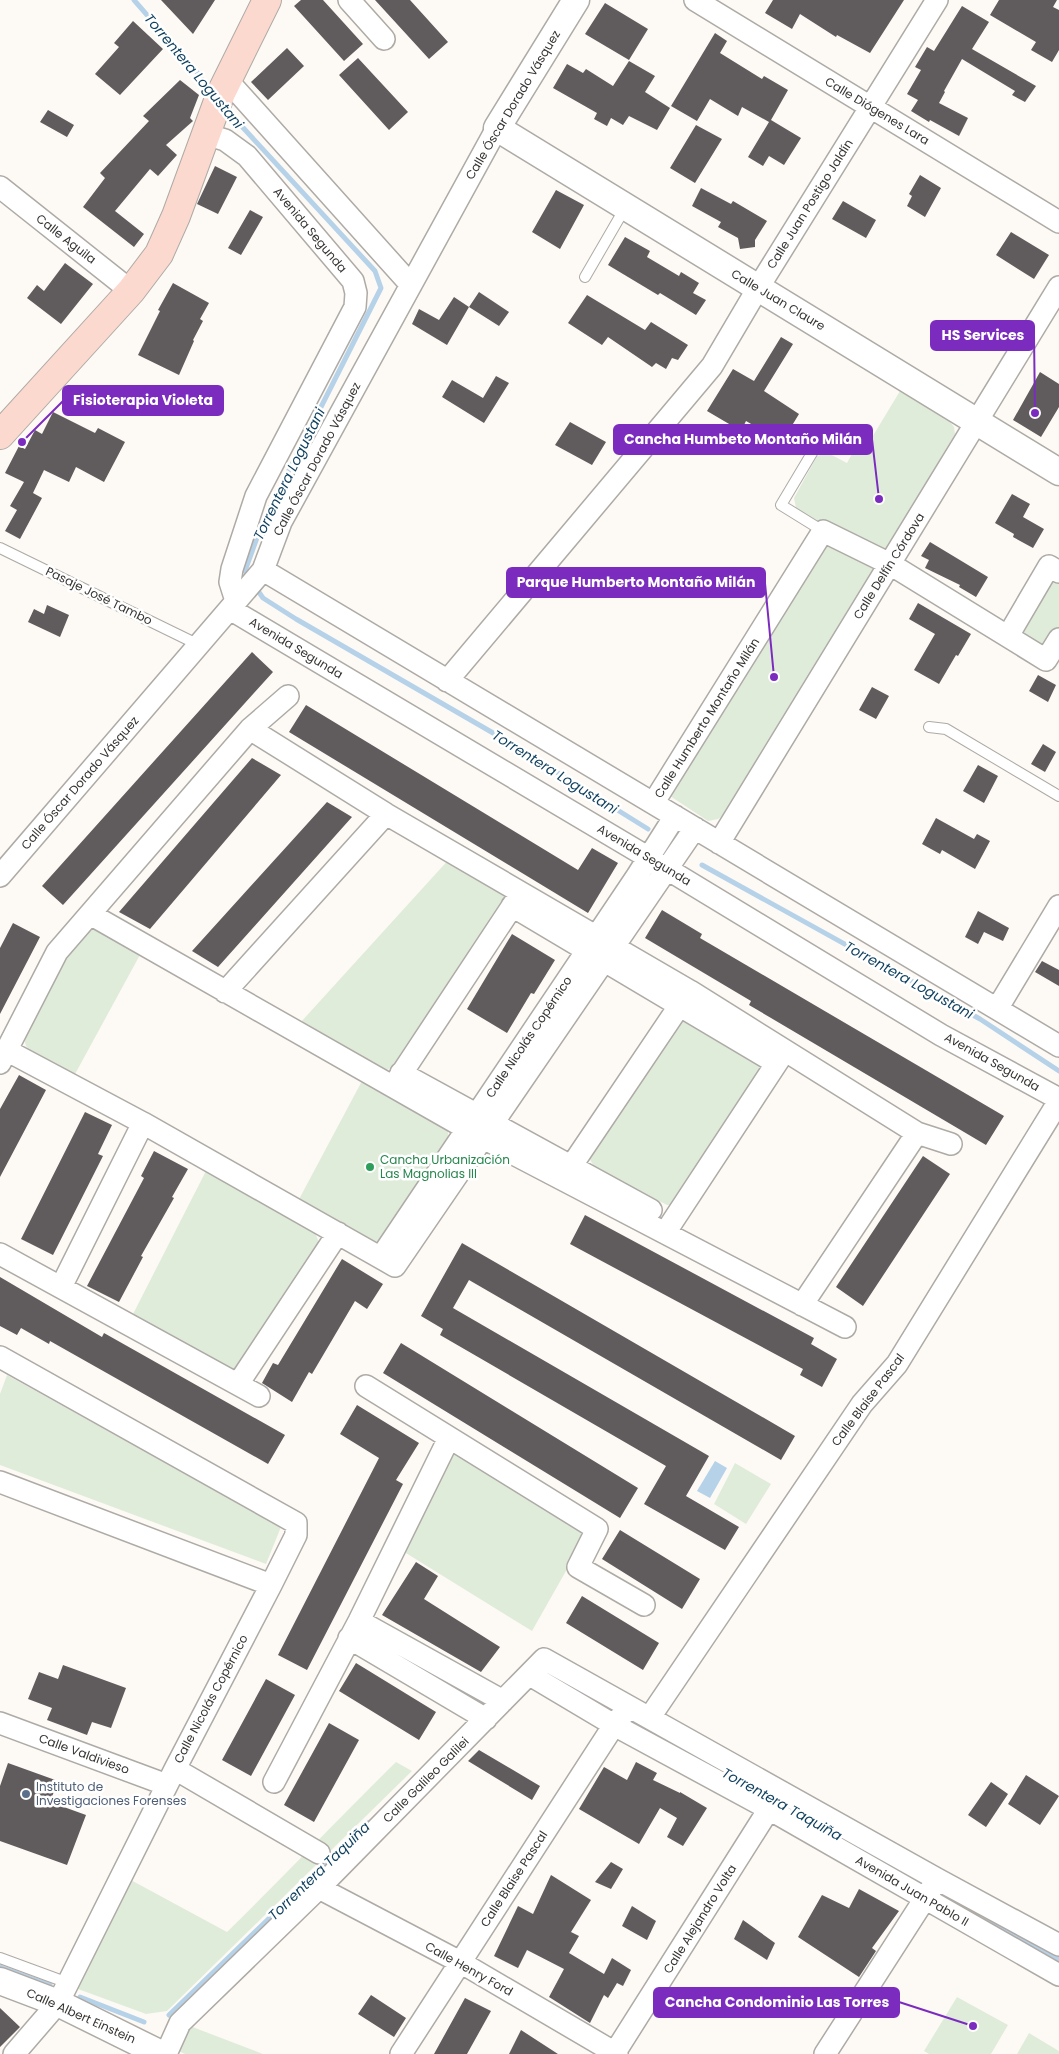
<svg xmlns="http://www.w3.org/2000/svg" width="1059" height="2054" font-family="Poppins,sans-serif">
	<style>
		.green { fill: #e0ecda }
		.water { fill: #b6d2e9 }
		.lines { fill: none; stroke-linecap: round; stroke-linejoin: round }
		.stream { stroke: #b6d2e9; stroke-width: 5 }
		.building { fill: #605c5e }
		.service-casing { stroke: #aeaaa6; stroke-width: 12 }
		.minor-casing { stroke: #aeaaa6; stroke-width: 24 }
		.tertiary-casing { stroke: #aeaaa6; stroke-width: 29 }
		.secondary-casing { stroke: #aeaaa6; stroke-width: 30 }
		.service { stroke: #fff; stroke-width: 10 }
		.minor { stroke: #fff; stroke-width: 21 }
		.tertiary { stroke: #fff; stroke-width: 26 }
		.secondary { stroke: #fcd9ce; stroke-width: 28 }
		.leisure-dot { fill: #2e9e5b; stroke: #fff; stroke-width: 2 }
		.service-dot { fill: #5c6f8a; stroke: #fff; stroke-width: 2 }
		.labels { text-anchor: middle; stroke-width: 5; stroke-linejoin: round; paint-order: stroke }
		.street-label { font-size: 12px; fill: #353432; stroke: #fff }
		.leisure-label { font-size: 12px; fill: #27864d; stroke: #fff; text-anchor: start }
		.service-label { font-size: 12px; fill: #4e5e75; stroke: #fff; text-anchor: start }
		.water-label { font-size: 14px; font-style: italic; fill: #0d3f5e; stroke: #fff }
		.leader { fill: none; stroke: #7b2cbf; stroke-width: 2 }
		.callout-dot { fill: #7b2cbf; stroke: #fff; stroke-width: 2 }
		.callout { fill: #7b2cbf; stroke: #7b2cbf; stroke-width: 2 }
		.callout-label { font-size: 14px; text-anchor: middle; font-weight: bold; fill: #fff }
	</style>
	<rect width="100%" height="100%" fill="#fdfaf5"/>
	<!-- green -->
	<path class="green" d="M 900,391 L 947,418 L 954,427 L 955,434 L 889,546 L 883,550 L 874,551 L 800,512 L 796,508 L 794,498 L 817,456 L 828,453 L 847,463 L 860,439 L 868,444 Z
		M 821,542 L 877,567 L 728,813 L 718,819 L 708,821 L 670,796 Z
		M 1048,580 L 1059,580 L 1059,631 L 1047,649 L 1022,638 L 1020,631 Z
		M 451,857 L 506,895 L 504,902 L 393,1067 L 387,1070 L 380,1070 L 300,1023 Z
		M 97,928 L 141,953 L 74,1076 L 33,1054 L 26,1046 L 23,1034 C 39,1002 60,940 97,928 Z
		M 686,1019 L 761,1063 L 762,1068 L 674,1205 L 667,1205 L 595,1168 L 589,1158 L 681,1020 Z
		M 363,1079 L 443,1124 L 448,1132 L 448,1142 L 382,1241 L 372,1242 L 297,1203 Z
		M 208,1167 L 311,1229 C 317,1235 319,1239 318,1247 L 235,1372 L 132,1316 Z
		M 7,1375 L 281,1527 L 266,1564 L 0,1465 L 0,1394 Z
		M 458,1453 L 583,1534 L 583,1541 L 532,1631 L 401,1550 L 452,1454 Z
		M 735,1463 L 771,1484 L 746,1524 L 714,1504 Z
		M 396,1762 L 412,1771 L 167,2011 L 146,2014 L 78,1989 L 84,1972 L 129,1879 L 227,1932 C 284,1876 339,1818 396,1762 Z
		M 957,1997 L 1008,2025 L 991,2054 L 929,2054 L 924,2051 Z
		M 190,2026 L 263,2054 L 185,2054 L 176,2050 Z
		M 1029,2033 L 1059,2051 L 1059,2054 L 1017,2054 Z"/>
	<!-- water -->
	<path class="water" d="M 715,1461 L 727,1468 L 710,1498 L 697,1491 Z"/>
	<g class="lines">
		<!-- stream -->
		<path class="stream" d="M 134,0 L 196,71 L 212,93
			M 224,107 L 375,271 L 381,288 L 262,524 L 245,571 L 250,579
			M 256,588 L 263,598 L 296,619 L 500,737 L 648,829
			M 702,865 L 980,1019 L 1059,1071
			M 563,1682 L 616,1712
			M 647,1730 L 743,1782
			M 986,1918 L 1059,1959
			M 0,1967 L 50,1985
			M 80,1997 L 144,2022
			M 169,2015 L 368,1823"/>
	</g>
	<!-- building -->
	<path class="building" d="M 161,0 L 215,0 L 193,34 Z
		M 301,0 L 323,0 L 363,44 L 344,61 L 294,6 Z
		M 375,0 L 410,0 L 448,42 L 429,59 Z
		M 773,0 L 904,0 L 870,53 L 837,35 L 836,37 L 800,14 L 792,29 L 765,13 Z
		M 999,0 L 1057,0 L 1053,7 L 1059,10 L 1059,50 L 1052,62 L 1031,50 L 1036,42 L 990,15 Z
		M 605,3 L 648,29 L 629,60 L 585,34 Z
		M 962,6 L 989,22 L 972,49 L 1036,86 L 1025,102 L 1012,95 L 1015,91 L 962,59 L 944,91 L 945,92 L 939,103 L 968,118 L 959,136 L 930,120 L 929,122 L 911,111 L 918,100 L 907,94 L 921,70 L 915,67 L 927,47 L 934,51 Z
		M 133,21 L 163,49 L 120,95 L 95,74 L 119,47 L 114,43 Z
		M 715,33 L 727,41 L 720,53 L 762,79 L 764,76 L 788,90 L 771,120 L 801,138 L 784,165 L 769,156 L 763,166 L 748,157 L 769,122 L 742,107 L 738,116 L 710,99 L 697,121 L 671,106 Z
		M 287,48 L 304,66 L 268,100 L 251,82 Z
		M 358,58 L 408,112 L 389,130 L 339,75 Z
		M 629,61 L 655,76 L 645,92 L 670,108 L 657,130 L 629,116 L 623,125 L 611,118 L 607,126 L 594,119 L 597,113 L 553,88 L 567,64 L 583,73 L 586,69 L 613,86 Z
		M 180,80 L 199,95 L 190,118 L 193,121 L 166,145 L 177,155 L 158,176 L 150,169 L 115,211 L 144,234 L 134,247 L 83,207 L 105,178 L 100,173 L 149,121 L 143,116 Z
		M 48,110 L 74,125 L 67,137 L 40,122 Z
		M 696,125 L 722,139 L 695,183 L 670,168 Z
		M 215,166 L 237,177 L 218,214 L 197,204 Z
		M 920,175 L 941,188 L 925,217 L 907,206 L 912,196 L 909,194 Z
		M 701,188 L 731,204 L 733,201 L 767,221 L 755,240 L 755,247 L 740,249 L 738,238 L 718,227 L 721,222 L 692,206 Z
		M 556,190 L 584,205 L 560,249 L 532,232 Z
		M 843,201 L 876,220 L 866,238 L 832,219 Z
		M 250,210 L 263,217 L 241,255 L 228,248 Z
		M 1011,232 L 1049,255 L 1034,279 L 996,255 Z
		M 625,237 L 650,251 L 647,257 L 679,276 L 681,272 L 699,283 L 693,293 L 706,300 L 696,315 L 660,293 L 658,295 L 608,265 Z
		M 65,263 L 93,284 L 61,324 L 27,298 L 37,285 L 44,291 Z
		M 173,283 L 209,303 L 200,319 L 203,321 L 193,340 L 194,341 L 179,375 L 138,355 L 160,311 L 158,310 Z
		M 479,292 L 509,312 L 499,326 L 469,307 Z
		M 587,295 L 645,330 L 651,322 L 688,345 L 678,360 L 672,358 L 666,369 L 656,363 L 652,367 L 608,337 L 602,345 L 568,323 Z
		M 454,297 L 469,307 L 447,345 L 412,324 L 419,309 L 439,320 Z
		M 781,337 L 793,344 L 764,391 L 799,414 L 782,442 L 746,421 L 741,431 L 707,411 L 733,369 L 754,381 Z
		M 1040,372 L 1059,384 L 1059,407 L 1041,437 L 1013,420 Z
		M 496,376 L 509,383 L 484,423 L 442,397 L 452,380 L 483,398 Z
		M 53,412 L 95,433 L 98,428 L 125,442 L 104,482 L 76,467 L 69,482 L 44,470 L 33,493 L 42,498 L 20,539 L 5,531 L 17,510 L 10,506 L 24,482 L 5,473 L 19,446 L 25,449 L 35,430 L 42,434 Z
		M 570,422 L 606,442 L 592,465 L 555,445 Z
		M 1012,494 L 1030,504 L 1023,517 L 1044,529 L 1033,548 L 1013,537 L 1014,534 L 995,523 Z
		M 930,542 L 988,577 L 976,597 L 959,587 L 960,585 L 925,568 L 929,560 L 921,556 Z
		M 918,603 L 971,634 L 958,656 L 956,655 L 939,684 L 914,670 L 935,634 L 909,619 Z
		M 47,605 L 69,615 L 60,637 L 28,622 L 34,609 L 44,614 Z
		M 252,652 L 273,672 L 63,905 L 42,886 Z
		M 1038,675 L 1056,685 L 1048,702 L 1029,691 Z
		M 872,687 L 889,696 L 876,719 L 859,710 Z
		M 306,705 L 578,870 L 592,848 L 618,863 L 588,913 L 289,732 Z
		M 1043,744 L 1056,752 L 1045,772 L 1031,764 Z
		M 252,758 L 281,775 L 150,929 L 119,912 Z
		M 978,765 L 998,776 L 984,803 L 963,791 Z
		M 327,802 L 352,817 L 218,967 L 192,951 Z
		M 936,818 L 974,839 L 977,834 L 990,841 L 975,869 L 942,850 L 940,854 L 922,844 Z
		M 662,910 L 702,934 L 700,938 L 1004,1116 L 986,1145 L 749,1005 L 751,1001 L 645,938 Z
		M 978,911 L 1009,928 L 1003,941 L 984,932 L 978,944 L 965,937 Z
		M 13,923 L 40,937 L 0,1014 L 0,948 Z
		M 512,934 L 555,960 L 534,994 L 531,993 L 507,1033 L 467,1009 Z
		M 1042,961 L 1059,970 L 1059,986 L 1035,972 Z
		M 19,1075 L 46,1090 L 0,1177 L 0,1109 Z
		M 85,1112 L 112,1125 L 98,1154 L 103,1156 L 53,1255 L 21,1239 Z
		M 154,1151 L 188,1169 L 172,1197 L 174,1198 L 141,1256 L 143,1257 L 119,1302 L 87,1286 L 144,1178 L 141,1176 Z
		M 923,1156 L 950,1174 L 863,1306 L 836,1287 Z
		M 585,1215 L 814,1338 L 811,1344 L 837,1359 L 822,1387 L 800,1375 L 803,1369 L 570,1244 Z
		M 462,1243 L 795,1436 L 781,1460 L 469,1280 L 453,1308 L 709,1456 L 686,1496 L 739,1527 L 725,1550 L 644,1504 L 666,1466 L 440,1335 L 443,1329 L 421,1316 Z
		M 342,1259 L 383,1284 L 367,1309 L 355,1301 L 312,1374 L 309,1372 L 292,1402 L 262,1383 L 273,1363 L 278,1365 Z
		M 0,1277 L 102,1337 L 104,1333 L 285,1435 L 268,1464 L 50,1341 L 49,1344 L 21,1328 L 17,1335 L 0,1326 Z
		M 401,1343 L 638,1488 L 620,1518 L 383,1373 Z
		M 357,1405 L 419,1443 L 396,1480 L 403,1484 L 307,1670 L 278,1655 L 379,1458 L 340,1434 Z
		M 620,1530 L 700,1579 L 682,1609 L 602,1559 Z
		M 416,1562 L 438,1576 L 424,1599 L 500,1647 L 481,1672 L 382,1615 Z
		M 582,1596 L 659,1643 L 643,1670 L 566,1623 Z
		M 356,1663 L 436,1712 L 419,1740 L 339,1691 Z
		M 63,1665 L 126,1688 L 111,1728 L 92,1722 L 87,1735 L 47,1720 L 52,1708 L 28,1699 L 39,1672 L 58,1679 Z
		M 266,1679 L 295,1695 L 251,1776 L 222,1760 Z
		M 329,1723 L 359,1740 L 314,1822 L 284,1805 Z
		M 479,1750 L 540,1786 L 532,1800 L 468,1761 Z
		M 636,1762 L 657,1773 L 653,1780 L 680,1793 L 680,1792 L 707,1808 L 683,1846 L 667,1837 L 677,1818 L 660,1808 L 639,1844 L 579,1809 L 604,1767 L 627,1780 Z
		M 8,1763 L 58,1781 L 50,1802 L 86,1815 L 67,1865 L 0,1841 L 0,1786 Z
		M 1026,1775 L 1059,1796 L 1040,1825 L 1008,1804 Z
		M 991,1782 L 1008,1794 L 986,1827 L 968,1815 Z
		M 611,1862 L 623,1869 L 611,1889 L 595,1882 Z
		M 551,1875 L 591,1900 L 571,1932 L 579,1936 L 569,1953 L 604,1974 L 612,1958 L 631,1970 L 623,1986 L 617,1983 L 608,1998 L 604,1995 L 590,2023 L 549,1997 L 564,1969 L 527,1950 L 518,1968 L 494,1956 L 518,1906 L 533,1914 Z
		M 859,1889 L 899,1911 L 872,1948 L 876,1951 L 859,1977 L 798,1937 L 822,1895 L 849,1908 Z
		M 632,1906 L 656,1921 L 647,1940 L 622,1926 Z
		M 743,1920 L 775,1943 L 767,1960 L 734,1939 Z
		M 371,1995 L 406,2018 L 394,2037 L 358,2014 Z
		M 465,1998 L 491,2011 L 467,2054 L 434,2054 Z
		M 0,2008 L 20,2027 L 0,2047 Z
		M 521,2030 L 558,2054 L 509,2054 Z"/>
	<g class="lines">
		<!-- service casing -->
		<g class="service-casing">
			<path id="service" d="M 585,277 L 625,208
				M 823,531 L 781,505 L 815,448 L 835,440
				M 0,548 L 199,645
				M 929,727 L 946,729 L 1059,796
				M 0,1958 L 68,1983"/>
		</g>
		<!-- minor casing -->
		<g class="minor-casing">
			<path id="minor" d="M 349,0 L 384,39
				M 695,0 L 1059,222
				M 227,80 L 411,285
				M 205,134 L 225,140 L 247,156 L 353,281 L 356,293 L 355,307 L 256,496 L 232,569 L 230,582 L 236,601
				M 0,187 L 131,291
				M 263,570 L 1059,1046
				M 230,609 L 649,858 L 941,1035 L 1059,1099
				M 1008,636 L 1049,566 L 1059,572
				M 447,681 L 712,366 L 758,288 L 937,0
				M 250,729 L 386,814 L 690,991 L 917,1133 L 951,1144
				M 654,802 L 823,531 L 890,564 L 1046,660 L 1059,639
				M 719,843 L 1059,287
				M 0,876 L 263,570 L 281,522 L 497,128
				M 512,906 L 776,1063
				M 90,914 L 483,1138 L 845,1327
				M 225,992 L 386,814
				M 997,1009 L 1059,906
				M 6,1050 L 143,1123 L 395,1266 L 695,828
				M 0,1063 L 57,952 L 250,729 L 288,696
				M 401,1073 L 651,1210
				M 394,1085 L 519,896
				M 564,1177 L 688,993
				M 665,1233 L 784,1052
				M 0,1254 L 259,1396
				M 381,1257 L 637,876 L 675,816
				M 61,1287 L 143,1123
				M 802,1305 L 917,1133
				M 0,1357 L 296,1523 L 296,1535 L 271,1585 L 175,1769 L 58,2003 L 14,2054
				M 238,1384 L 338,1233
				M 366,1386 L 597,1529 L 578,1567 L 644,1605
				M 0,1482 L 271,1585
				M 359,1621 L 503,1701
				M 349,1638 L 486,1719
				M 530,1675 L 614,1725 L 769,1809 L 1059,1975
				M 650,1717 L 862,1404 L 897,1364 L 1059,1101
				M 0,1723 L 167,1785
				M 175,1769 L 319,1853
				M 274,1782 L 359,1621 L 449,1438
				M 319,1888 L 460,1962 L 617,2054
				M 166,2054 L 180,2023 L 319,1888 L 544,1659 L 937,1879 L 1059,1945
				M 401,2054 L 614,1725 L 624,1713
				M 614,2054 L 769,1809
				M 825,2054 L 933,1886"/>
		</g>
		<!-- tertiary casing -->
		<g class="tertiary-casing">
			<path id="tertiary" d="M 576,0 L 497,128 L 1059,472
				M 0,1981 L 58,2003 L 161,2054"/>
		</g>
		<!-- secondary casing -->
		<g class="secondary-casing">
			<path id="secondary" d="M 0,435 L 131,291 L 159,254 L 176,216 L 221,93 L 267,0"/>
		</g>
		<!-- service -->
		<use href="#service" class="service"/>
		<!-- minor -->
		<use href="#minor" class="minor"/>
		<!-- tertiary -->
		<use href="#tertiary" class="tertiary"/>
		<!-- secondary -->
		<use href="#secondary" class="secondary"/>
	</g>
	<!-- markers -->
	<circle class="leisure-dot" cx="370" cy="1167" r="5"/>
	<circle class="service-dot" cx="26" cy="1794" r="5"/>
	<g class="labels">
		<!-- street labels -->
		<g class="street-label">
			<text transform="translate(513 105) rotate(-59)" y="4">Calle Óscar Dorado Vásquez</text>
			<text transform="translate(877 111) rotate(31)" y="4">Calle Diógenes Lara</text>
			<text transform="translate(810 204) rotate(-58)" y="4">Calle Juan Postigo Jaldín</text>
			<text transform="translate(310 230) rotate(50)" y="4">Avenida Segunda</text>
			<text transform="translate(66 239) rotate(38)" y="4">Calle Aguila</text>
			<text transform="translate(778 300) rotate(31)" y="4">Calle Juan Claure</text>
			<text transform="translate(317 459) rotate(-62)" y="4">Calle Óscar Dorado Vásquez</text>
			<text transform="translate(889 566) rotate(-58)" y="4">Calle Delfín Córdova</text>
			<text transform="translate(99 596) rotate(26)" y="4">Pasaje José Tambo</text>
			<text transform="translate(296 648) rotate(31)" y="4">Avenida Segunda</text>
			<text transform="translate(707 718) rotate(-58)" y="4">Calle Humberto Montaño Milán</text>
			<text transform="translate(80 783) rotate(-49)" y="4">Calle Óscar Dorado Vásquez</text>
			<text transform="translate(644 855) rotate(31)" y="4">Avenida Segunda</text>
			<text transform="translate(529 1037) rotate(-56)" y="4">Calle Nicolás Copérnico</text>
			<text transform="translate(992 1062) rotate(29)" y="4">Avenida Segunda</text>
			<text transform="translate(868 1400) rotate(-53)" y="4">Calle Blaise Pascal</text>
			<text transform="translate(211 1699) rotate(-62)" y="4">Calle Nicolás Copérnico</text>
			<text transform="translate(84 1754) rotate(20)" y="4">Calle Valdivieso</text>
			<text transform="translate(426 1780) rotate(-45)" y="4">Calle Galileo Galilei</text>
			<text transform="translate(514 1879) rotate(-57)" y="4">Calle Blaise Pascal</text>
			<text transform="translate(912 1891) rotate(30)" y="4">Avenida Juan Pablo II</text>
			<text transform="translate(700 1919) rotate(-58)" y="4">Calle Alejandro Volta</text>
			<text transform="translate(469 1969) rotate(29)" y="4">Calle Henry Ford</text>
			<text transform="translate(81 2016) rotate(24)" y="4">Calle Albert Einstein</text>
		</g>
		<!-- leisure labels -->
		<g class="leisure-label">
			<text x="380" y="1164">Cancha Urbanización<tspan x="380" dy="14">Las Magnolias III</tspan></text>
		</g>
		<!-- service labels -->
		<g class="service-label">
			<text x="36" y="1791">Instituto de<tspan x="36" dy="14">Investigaciones Forenses</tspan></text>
		</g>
		<!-- water labels -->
		<g class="water-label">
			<text transform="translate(194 71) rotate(50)" y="5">Torrentera Logustani</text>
			<text transform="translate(289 474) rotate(-64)" y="5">Torrentera Logustani</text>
			<text transform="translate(555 772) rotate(32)" y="5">Torrentera Logustani</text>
			<text transform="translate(909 980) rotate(29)" y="5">Torrentera Logustani</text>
			<text transform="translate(782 1804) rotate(29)" y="5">Torrentera Taquiña</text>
			<text transform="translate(319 1871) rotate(-44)" y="5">Torrentera Taquiña</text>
		</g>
	</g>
	<!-- callouts -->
	<path class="leader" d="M1035 413L1034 335M22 442L63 401M879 499L872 439M774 677L765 583M973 2026L899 2002"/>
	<g class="callout-dot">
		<circle cx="1035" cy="413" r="5"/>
		<circle cx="22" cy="442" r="5"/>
		<circle cx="879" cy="499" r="5"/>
		<circle cx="774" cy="677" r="5"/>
		<circle cx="973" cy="2026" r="5"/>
	</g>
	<g class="callout">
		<rect x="931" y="321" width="103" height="29" rx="5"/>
		<rect x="63" y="386" width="160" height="29" rx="5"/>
		<rect x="614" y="425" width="258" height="29" rx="5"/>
		<rect x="507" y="568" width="258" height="29" rx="5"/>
		<rect x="654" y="1988" width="245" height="29" rx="5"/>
	</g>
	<g class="callout-label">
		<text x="983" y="340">HS Services</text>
		<text x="143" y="405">Fisioterapia Violeta</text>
		<text x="743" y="444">Cancha Humbeto Montaño Milán</text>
		<text x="636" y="587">Parque Humberto Montaño Milán</text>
		<text x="777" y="2007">Cancha Condominio Las Torres</text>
	</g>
</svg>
